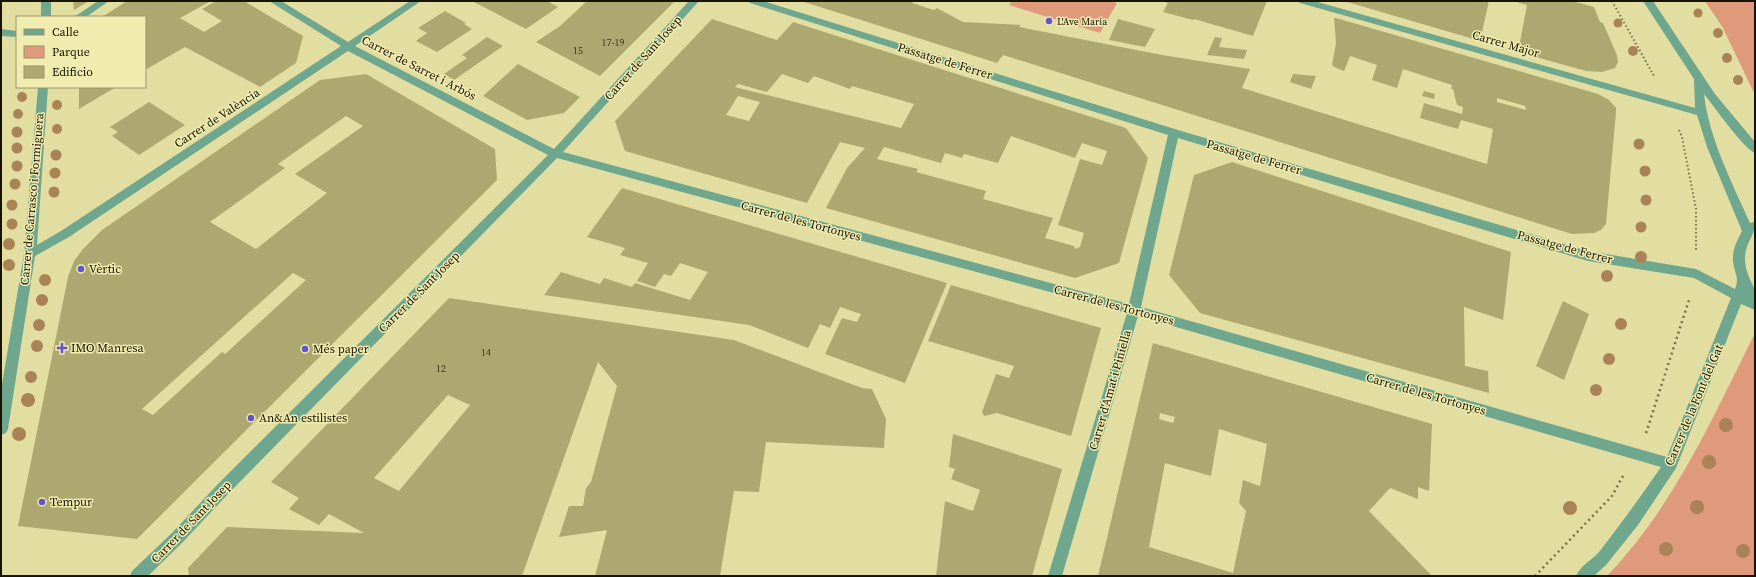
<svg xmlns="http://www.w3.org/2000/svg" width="1756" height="577" font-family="'Source Serif 4',serif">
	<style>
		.green { fill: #df997b }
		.building { fill: #ada86f; fill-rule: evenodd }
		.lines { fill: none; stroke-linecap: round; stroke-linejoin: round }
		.path-far1 { stroke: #75724b; stroke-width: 2; stroke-dasharray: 1.5 2.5; stroke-linecap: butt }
		.path { stroke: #75724b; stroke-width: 2.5; stroke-dasharray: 2 3.5; stroke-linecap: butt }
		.minor { fill: #6ea78d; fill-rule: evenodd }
		.tree { fill: #a98255 }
		.poi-dot { fill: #6354cd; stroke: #f0ebaf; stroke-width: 1.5 }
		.labels { text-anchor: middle; stroke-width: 3; stroke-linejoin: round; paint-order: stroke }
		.far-poi-label { font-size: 10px; fill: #161300; stroke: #f0ebaf; text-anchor: start }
		.number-label { font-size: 10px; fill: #3c381c }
		.street-label { font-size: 12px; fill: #161300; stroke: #f0ebaf }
		.poi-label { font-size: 12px; fill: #161300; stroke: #f0ebaf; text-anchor: start }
	</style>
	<rect width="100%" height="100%" fill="#e2dea2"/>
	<!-- green -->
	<path class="green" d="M 1012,1 L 1110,1 L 1117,3 L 1100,33 L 1009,5 Z
		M 1705,1 L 1755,1 L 1755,95 L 1723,28 Z
		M 1754,335 L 1755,576 L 1607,576 C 1674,506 1711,421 1754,335 Z"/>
	<!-- building -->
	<path class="building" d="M 73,1 L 89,1 L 74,10 Z
		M 127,1 L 211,1 L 180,18 L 204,32 L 222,21 L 202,9 L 216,1 L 244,1 L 303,36 L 296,63 L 260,87 L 185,47 L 145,70 L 145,17 L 102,17 Z
		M 472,1 L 547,1 L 558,7 L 526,29 Z
		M 587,1 L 675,1 L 600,76 L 536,42 L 560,26 Z
		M 801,1 L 913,1 L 912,3 L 934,10 L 937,8 L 963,22 L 1021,25 L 1019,27 L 1162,55 L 1250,69 L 1242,88 L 1487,164 L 1493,129 L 1461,120 L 1458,129 L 1420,118 L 1424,103 L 1462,114 L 1463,107 L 1457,105 L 1453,89 L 1451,89 L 1452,85 L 1403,69 L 1397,88 L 1372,80 L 1377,65 L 1350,56 L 1344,71 L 1334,67 L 1332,65 L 1336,43 L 1334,18 L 1336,18 L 1598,94 L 1609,100 L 1616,108 L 1616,112 L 1606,224 L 1601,230 L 1594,233 L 1572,234 L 1003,55 L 997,63 ZM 1497,98 L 1525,106 L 1526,110 L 1497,102 Z
		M 1162,1 L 1267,1 L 1253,36 L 1194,19 L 1193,20 L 1163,12 L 1168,3 Z
		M 1344,1 L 1489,1 L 1480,41 Z
		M 1513,1 L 1572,1 L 1594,7 L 1600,22 L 1603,23 L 1617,55 L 1618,62 L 1615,68 L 1602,72 L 1586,71 L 1518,52 L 1527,5 Z
		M 445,11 L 466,23 L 464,24 L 472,29 L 437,52 L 416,41 L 427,33 L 418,28 Z
		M 712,19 L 777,40 L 793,22 L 1126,128 L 1148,158 L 1119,263 L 1075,278 L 826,208 L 847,168 L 865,148 L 840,142 L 807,203 L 625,151 L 615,121 ZM 782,74 L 808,83 L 814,76 L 850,89 L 852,86 L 914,104 L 901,128 L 735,87 L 738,84 L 767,92 ZM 738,96 L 760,102 L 749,121 L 726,115 ZM 1011,136 L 1075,158 L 1082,143 L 1107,151 L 1102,165 L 1080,159 L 1058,225 L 1084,233 L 1080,247 L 1075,249 L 1074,246 L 1045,238 L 1053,218 L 983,199 L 986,191 L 916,172 L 918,169 L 877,159 L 884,147 L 941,163 L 945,153 L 962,158 L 964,154 L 998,163 Z
		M 1118,19 L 1155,29 L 1145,47 L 1109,40 Z
		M 487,37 L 503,46 L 454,80 L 444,74 L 467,58 L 462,55 Z
		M 1215,37 L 1222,38 L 1219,47 L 1247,50 L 1244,59 L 1207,55 Z
		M 518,64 L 580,97 L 564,113 L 527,120 L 483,96 Z
		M 366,74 L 495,149 L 497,180 L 137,539 L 18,526 L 68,277 L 74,261 L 83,249 L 102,230 L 320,80 ZM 346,116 L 363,126 L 295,174 L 327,193 L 256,249 L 210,222 L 285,168 L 278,164 ZM 293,273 L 306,280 L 225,354 L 222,352 L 153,415 L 142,409 Z
		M 1293,74 L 1316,76 L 1311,89 L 1290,82 Z
		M 79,87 L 116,87 L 79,109 Z
		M 1424,91 L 1435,94 L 1434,99 L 1422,96 Z
		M 149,102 L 185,125 L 139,155 L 112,136 L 118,132 L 110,127 Z
		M 1232,162 L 1511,252 L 1503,320 L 1464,307 L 1465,366 L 1488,371 L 1489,393 L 1200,313 L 1169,275 L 1194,175 Z
		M 622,188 L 947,283 L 905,383 L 825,354 L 842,318 L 857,322 L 861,314 L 840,307 L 830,328 L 820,324 L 808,348 L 749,325 L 544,295 L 561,272 L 600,284 L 604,278 L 632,287 L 635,283 L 690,300 L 708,272 L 680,263 L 671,276 L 664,274 L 655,287 L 637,281 L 648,263 L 620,255 L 625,248 L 587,237 Z
		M 951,285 L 1101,328 L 1071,436 L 997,413 L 984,416 L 982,412 L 996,374 L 1009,378 L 1014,366 L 928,341 Z
		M 449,298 L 734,340 L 862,388 L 872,389 L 886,419 L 884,448 L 766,442 L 759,492 L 734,491 L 720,576 L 595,576 L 607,530 L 559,537 L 569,506 L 583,506 L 586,488 L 591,482 L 617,386 L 598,362 L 522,576 L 189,576 L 188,568 L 227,527 L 364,533 L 329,514 L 319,525 L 289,509 L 299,498 L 271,482 ZM 448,395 L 470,405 L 399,491 L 374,478 Z
		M 1563,301 L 1589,314 L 1564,380 L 1536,366 Z
		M 1153,343 L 1432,424 L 1429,491 L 1418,487 L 1418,499 L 1390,488 L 1369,511 L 1432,576 L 1098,576 ZM 1160,413 L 1175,417 L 1173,423 L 1159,419 ZM 1219,429 L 1267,444 L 1260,486 L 1243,480 L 1239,503 L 1246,511 L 1233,573 L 1149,547 L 1165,463 L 1211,476 Z
		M 953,434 L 1062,469 L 1032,576 L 936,576 L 945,501 L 973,511 L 980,490 L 951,479 L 955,469 L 949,467 Z"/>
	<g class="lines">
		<!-- path-far1 -->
		<path class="path-far1" d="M 1612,1 L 1654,76
			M 1679,130 L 1682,137 L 1696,209 L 1696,251"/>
		<!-- path -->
		<path class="path" d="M 1646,433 L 1690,297
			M 1535,576 L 1612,496 L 1624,474"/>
		<!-- minor -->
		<path class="minor" d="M 41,1 L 51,1 L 51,17 L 41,17 Z
			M 98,1 L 109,1 L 86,17 L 74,17 Z
			M 269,1 L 281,1 L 348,42 L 410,1 L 421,1 L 355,46 L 554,149 L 689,1 L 699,1 L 563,152 L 1129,304 L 1168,135 L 750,3 L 748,1 L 763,1 L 1178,130 L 1588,251 L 1696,269 L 1735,289 C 1740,277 1734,273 1733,261 C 1732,250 1737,241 1742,231 L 1707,147 L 1697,115 L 1300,3 L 1298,1 L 1314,1 L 1695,108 L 1694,79 L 1643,1 L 1653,1 L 1715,94 L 1755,142 L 1755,153 C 1744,149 1713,105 1704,94 C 1709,139 1732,182 1750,223 L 1755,222 C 1755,237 1745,242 1745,259 C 1745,270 1750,279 1754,288 C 1756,294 1755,304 1755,310 L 1741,304 L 1676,468 L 1638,525 L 1606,565 L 1594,576 L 1576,576 C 1580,566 1592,560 1599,552 C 1621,524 1641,496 1661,467 L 1138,316 L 1062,576 L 1048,576 L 1127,313 L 557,158 L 228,494 L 182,543 L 148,576 L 130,576 L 132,571 L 172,533 L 218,484 L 548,155 L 348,51 L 69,237 L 35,256 L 8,429 L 6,433 L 1,435 L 1,390 L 24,254 L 38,87 L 48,87 L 37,245 L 61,231 L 341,46 ZM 1178,138 L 1588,261 L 1694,278 L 1731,298 L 1667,457 L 1141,307 Z
			M 1,29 L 17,31 L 17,37 L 1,36 Z"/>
	</g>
	<!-- trees -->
	<g class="tree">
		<circle cx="1698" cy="13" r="4.5"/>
		<circle cx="1618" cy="23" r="4.5"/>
		<circle cx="1718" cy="33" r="5"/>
		<circle cx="1633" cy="51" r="5"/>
		<circle cx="1727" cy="58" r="5"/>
		<circle cx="1738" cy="80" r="5"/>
		<circle cx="22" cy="97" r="5"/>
		<circle cx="57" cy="105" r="5"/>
		<circle cx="18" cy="114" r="5"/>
		<circle cx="57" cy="129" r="5"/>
		<circle cx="17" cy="132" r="5.5"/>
		<circle cx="1639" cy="144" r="5.5"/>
		<circle cx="17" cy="148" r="5.5"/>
		<circle cx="56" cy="155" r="5.5"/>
		<circle cx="17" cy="166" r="5.5"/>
		<circle cx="1645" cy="171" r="5.5"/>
		<circle cx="55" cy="173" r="5.5"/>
		<circle cx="15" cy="184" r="5.5"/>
		<circle cx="54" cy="192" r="5.5"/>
		<circle cx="1646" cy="200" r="5.5"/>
		<circle cx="12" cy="205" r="5.5"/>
		<circle cx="12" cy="224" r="5.5"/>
		<circle cx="1641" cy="227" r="5.5"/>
		<circle cx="9" cy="244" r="6"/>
		<circle cx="1641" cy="257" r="6"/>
		<circle cx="9" cy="265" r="6"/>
		<circle cx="1607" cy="276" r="6"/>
		<circle cx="45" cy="280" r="6"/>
		<circle cx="42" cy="300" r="6"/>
		<circle cx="1621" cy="324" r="6"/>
		<circle cx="39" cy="325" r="6"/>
		<circle cx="37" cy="346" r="6"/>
		<circle cx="1609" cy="359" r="6"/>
		<circle cx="31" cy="377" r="6"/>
		<circle cx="1596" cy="390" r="6"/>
		<circle cx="28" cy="400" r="7"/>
		<circle cx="1726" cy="425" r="7"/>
		<circle cx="19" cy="434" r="7"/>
		<circle cx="1709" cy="462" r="7"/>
		<circle cx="1697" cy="507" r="7"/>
		<circle cx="1570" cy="508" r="7"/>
		<circle cx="1666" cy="549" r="7"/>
		<circle cx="1743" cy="551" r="7"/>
	</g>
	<!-- markers -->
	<g class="poi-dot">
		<circle cx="1049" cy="21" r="4"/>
		<circle cx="81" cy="269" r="4"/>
		<path d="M60 342h4v4h4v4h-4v4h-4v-4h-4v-4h4z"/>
		<circle cx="305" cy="349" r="4"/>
		<circle cx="251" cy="418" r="4"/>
		<circle cx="42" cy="502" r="4"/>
	</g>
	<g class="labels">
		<!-- far-poi labels -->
		<g class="far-poi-label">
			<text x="1057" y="25">L'Ave Maria</text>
		</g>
		<!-- number labels -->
		<g class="number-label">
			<text x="613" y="46">17-19</text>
			<text x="578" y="54">15</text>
			<text x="486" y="356">14</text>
			<text x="441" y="372">12</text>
		</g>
		<!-- street labels -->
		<g class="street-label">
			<text transform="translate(1506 44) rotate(16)" y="4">Carrer Major</text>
			<text transform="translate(643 58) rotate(-48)" y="4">Carrer de Sant Josep</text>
			<text transform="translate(945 61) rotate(17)" y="4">Passatge de Ferrer</text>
			<text transform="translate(419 68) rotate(27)" y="4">Carrer de Sarret i Arbós</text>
			<text transform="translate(217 118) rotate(-33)" y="4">Carrer de València</text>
			<text transform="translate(1254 157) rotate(16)" y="4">Passatge de Ferrer</text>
			<text transform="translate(32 199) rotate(-85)" y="4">Carrer de Carrasco i Formiguera</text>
			<text transform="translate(801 221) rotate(15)" y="4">Carrer de les Tortonyes</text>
			<text transform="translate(1565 247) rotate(15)" y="4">Passatge de Ferrer</text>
			<text transform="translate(419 292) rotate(-45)" y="4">Carrer de Sant Josep</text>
			<text transform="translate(1114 305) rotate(15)" y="4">Carrer de les Tortonyes</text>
			<text transform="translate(1110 390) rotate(-74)" y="4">Carrer d'Amat i Piniella</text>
			<text transform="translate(1426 394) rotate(16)" y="4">Carrer de les Tortonyes</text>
			<text transform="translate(1694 405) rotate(-67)" y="4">Carrer de la Font del Gat</text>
			<text transform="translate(191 522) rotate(-46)" y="4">Carrer de Sant Josep</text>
		</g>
		<!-- poi labels -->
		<g class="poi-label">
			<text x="89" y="273">Vèrtic</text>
			<text x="71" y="352">IMO Manresa</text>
			<text x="313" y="353">Més paper</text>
			<text x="259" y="422">An&amp;An estilistes</text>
			<text x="50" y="506">Tempur</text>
		</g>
	</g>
	<!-- border -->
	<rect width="1756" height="577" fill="none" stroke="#161300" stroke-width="4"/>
	<!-- legend -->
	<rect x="16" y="16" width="130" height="72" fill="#f0ebaf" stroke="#999569"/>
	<rect x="24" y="29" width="20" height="6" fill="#6ea78d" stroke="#999569"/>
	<text x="52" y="36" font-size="12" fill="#161300">Calle</text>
	<rect x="24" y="46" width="20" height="12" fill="#df997b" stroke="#999569"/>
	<text x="52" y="56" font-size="12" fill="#161300">Parque</text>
	<rect x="24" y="66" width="20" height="12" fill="#ada86f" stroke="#999569"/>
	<text x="52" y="76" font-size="12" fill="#161300">Edificio</text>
</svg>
